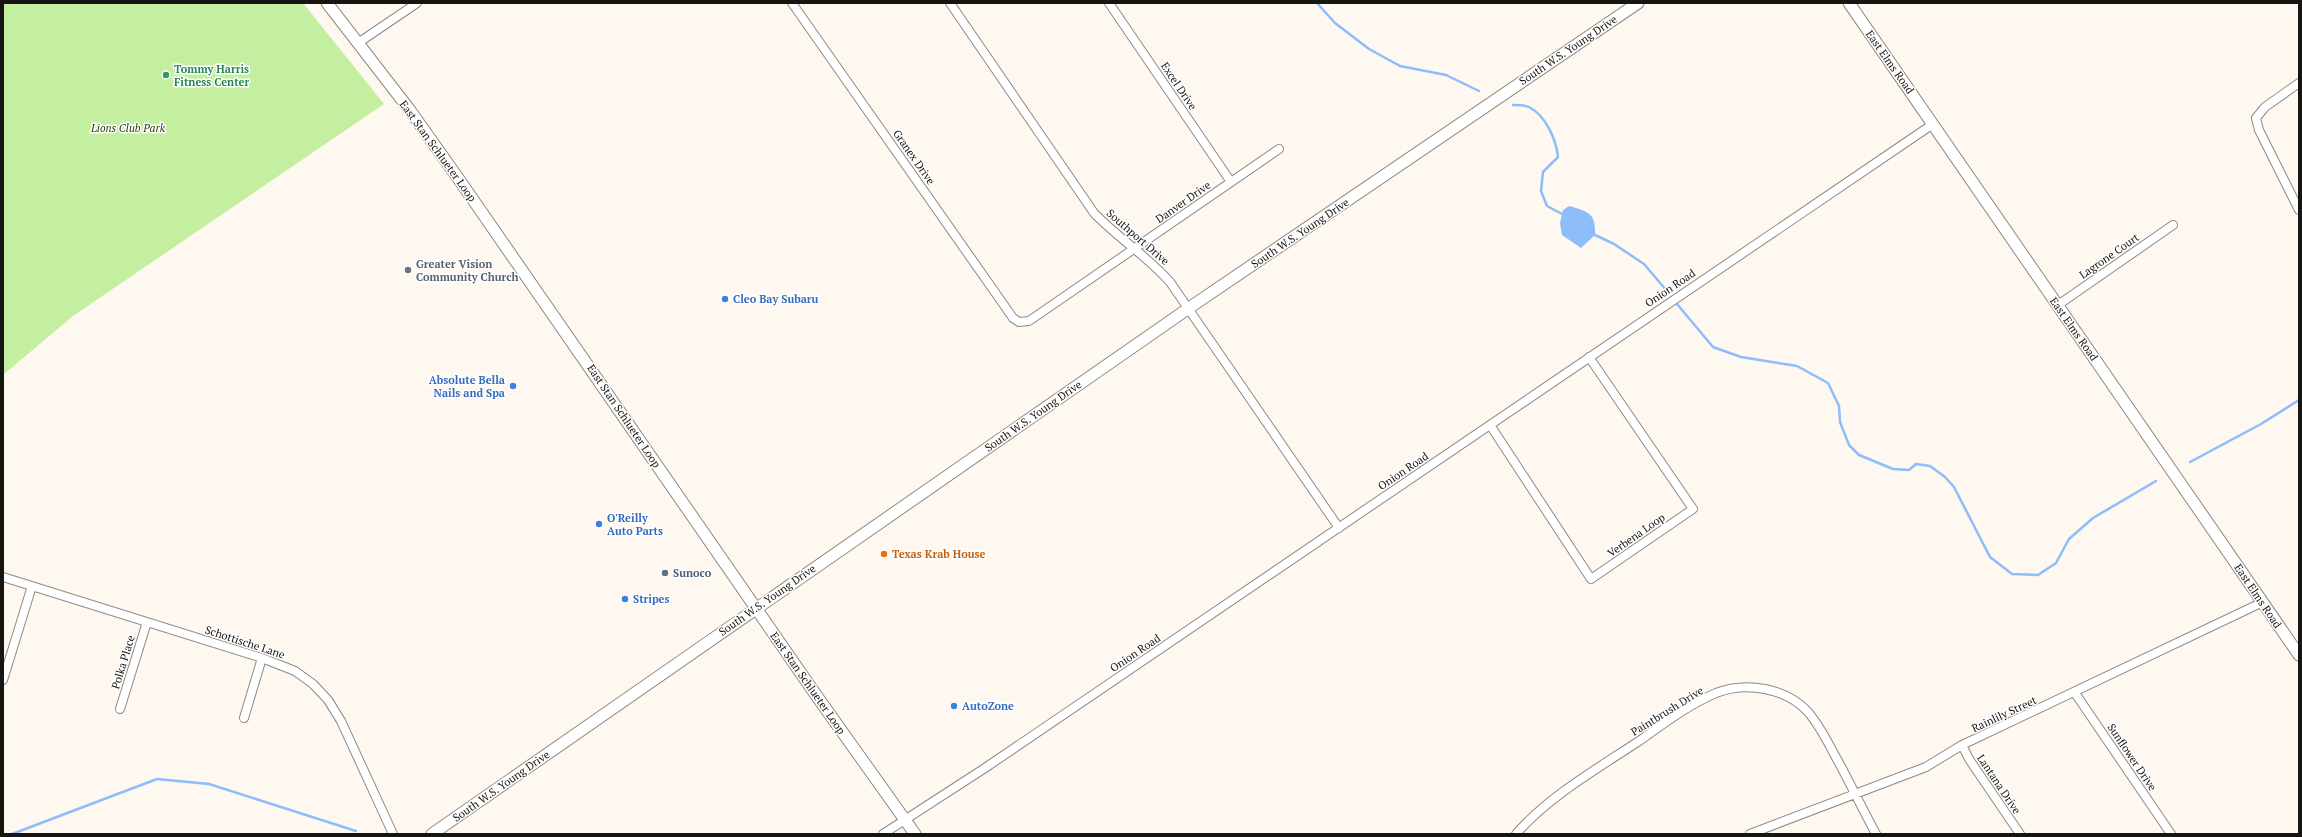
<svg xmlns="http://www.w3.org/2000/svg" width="2302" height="837" font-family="'PT Serif',serif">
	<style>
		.green { fill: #c4eea0 }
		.water { fill: #8dbdfb }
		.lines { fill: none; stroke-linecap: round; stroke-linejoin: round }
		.stream { stroke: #8dbdfb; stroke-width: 2.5 }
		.street-casing { stroke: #8f8983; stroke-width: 10 }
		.secondary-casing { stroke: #8f8983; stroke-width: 13 }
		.street { stroke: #fff; stroke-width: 8 }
		.secondary { stroke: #fff; stroke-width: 11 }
		.leisure-dot { fill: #2e9e5b; stroke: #fff; stroke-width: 1.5 }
		.worship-dot { fill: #6b7280; stroke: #fff; stroke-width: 1.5 }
		.shop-dot { fill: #3f7fe0; stroke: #fff; stroke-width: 1.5 }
		.food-dot { fill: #e8710a; stroke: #fff; stroke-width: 1.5 }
		.service-dot { fill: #5c6f8a; stroke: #fff; stroke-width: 1.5 }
		.labels { text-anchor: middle; stroke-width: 3; stroke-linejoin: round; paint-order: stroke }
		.street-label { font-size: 11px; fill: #171512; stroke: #fff }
		.leisure-label { font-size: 11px; font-weight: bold; fill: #27864d; stroke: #fff; text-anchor: start }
		.park-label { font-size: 11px; font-style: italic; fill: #254100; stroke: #fff }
		.worship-label { font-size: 11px; font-weight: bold; fill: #5b616d; stroke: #fff; text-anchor: start }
		.shop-label { font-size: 11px; font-weight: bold; fill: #366cbe; stroke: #fff; text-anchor: start }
		.food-label { font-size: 11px; font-weight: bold; fill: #c56008; stroke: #fff; text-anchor: start }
		.service-label { font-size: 11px; font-weight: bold; fill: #4e5e75; stroke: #fff; text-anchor: start }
	</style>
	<rect width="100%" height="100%" fill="#fef8f1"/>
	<!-- green -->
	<path class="green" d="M 3,3 L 303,3 L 384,104 L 73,316 L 3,375 Z"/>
	<!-- water -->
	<path class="water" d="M 1569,206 C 1589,212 1596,213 1595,235 L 1581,248 L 1562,235 L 1560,223 L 1563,210 Z"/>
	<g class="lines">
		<!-- stream -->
		<path class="stream" d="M 1317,3 L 1335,23 L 1369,49 L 1400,66 L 1446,75 L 1479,91
			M 1513,105 C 1518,105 1525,105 1529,107 C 1546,116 1556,139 1558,157 L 1543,172 L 1541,191 L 1547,206 L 1564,215
			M 1593,234 L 1614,244 L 1644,264 L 1667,291
			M 1677,304 L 1713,347 L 1741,357 L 1797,366 L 1828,383 L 1839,406 L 1840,422 L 1849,445 L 1859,455 L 1893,469 L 1909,470 L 1916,464 L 1930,466 L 1945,477 L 1954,487 L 1990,557 L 2012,574 L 2038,575 L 2056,563 L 2069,539 L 2093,518 L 2156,481
			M 2190,462 L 2261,424 L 2299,400
			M 12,834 L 157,779 L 209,784 L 356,831"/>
		<!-- street casing -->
		<g class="street-casing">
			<path id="street" d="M 792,3 L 1013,318 L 1019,322 L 1029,321 L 1279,149
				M 950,3 L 1094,213 C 1118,238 1147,256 1170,282 L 1339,528
				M 1109,3 L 1231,182
				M 358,43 L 417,3
				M 2299,83 L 2265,107 L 2256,118 L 2259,130 L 2299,210
				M 2058,305 L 2173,225
				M 1490,425 L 1591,579 L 1693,509 L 1589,357
				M 3,577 L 262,658 L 295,671 L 313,684 L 328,700 L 341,721 L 393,834
				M 3,680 L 32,586
				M 2075,693 L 2171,834
				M 120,709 L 147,622
				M 244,718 L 262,658
				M 1962,745 L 1969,759 L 2020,834
				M 883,834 L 985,768 L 1933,124
				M 1516,834 C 1549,796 1597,769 1639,741 C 1663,724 1688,705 1716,693 C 1746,681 1786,688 1808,712 C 1821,727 1829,745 1838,761 C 1851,785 1863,810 1876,834
				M 1750,834 L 1926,767 L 1962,745 L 2263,602"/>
		</g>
		<!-- secondary casing -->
		<g class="secondary-casing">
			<path id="secondary" d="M 327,3 L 409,109 L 458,178 L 816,695 L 915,834
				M 1849,3 L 2299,655
				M 432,834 L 1189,308 L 1638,3"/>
		</g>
		<!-- street -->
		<use href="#street" class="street"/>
		<!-- secondary -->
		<use href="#secondary" class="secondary"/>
	</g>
	<!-- markers -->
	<circle class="leisure-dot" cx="166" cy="75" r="4"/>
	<circle class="worship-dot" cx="408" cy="270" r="4"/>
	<g class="shop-dot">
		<circle cx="725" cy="299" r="4"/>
		<circle cx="513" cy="386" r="4"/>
		<circle cx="599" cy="524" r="4"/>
		<circle cx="625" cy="599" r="4"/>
		<circle cx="954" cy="706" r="4"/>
	</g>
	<circle class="food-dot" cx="884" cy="554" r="4"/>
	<circle class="service-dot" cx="665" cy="573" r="4"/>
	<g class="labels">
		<!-- street labels -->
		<g class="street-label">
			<text transform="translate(1568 50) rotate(-34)" y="4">South W.S. Young Drive</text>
			<text transform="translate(1890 62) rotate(55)" y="4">East Elms Road</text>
			<text transform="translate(1179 86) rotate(56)" y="4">Excel Drive</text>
			<text transform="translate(438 151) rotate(54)" y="4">East Stan Schlueter Loop</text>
			<text transform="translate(914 157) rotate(55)" y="4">Granex Drive</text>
			<text transform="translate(1183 202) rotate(-35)" y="4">Danver Drive</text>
			<text transform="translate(1300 233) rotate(-34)" y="4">South W.S. Young Drive</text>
			<text transform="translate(1138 237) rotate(41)" y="4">Southport Drive</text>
			<text transform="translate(2109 256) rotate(-35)" y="4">Lagrone Court</text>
			<text transform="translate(1670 288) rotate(-34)" y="4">Onion Road</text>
			<text transform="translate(2074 329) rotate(55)" y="4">East Elms Road</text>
			<text transform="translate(624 416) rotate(56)" y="4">East Stan Schlueter Loop</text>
			<text transform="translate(1033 416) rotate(-35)" y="4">South W.S. Young Drive</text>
			<text transform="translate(1403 471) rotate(-34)" y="4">Onion Road</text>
			<text transform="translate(1636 535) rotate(-35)" y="4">Verbena Loop</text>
			<text transform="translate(2258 596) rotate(56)" y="4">East Elms Road</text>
			<text transform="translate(767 600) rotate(-35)" y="4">South W.S. Young Drive</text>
			<text transform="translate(245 642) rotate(18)" y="4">Schottische Lane</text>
			<text transform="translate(1135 653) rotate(-34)" y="4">Onion Road</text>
			<text transform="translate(123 662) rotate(-73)" y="4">Polka Place</text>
			<text transform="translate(808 683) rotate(55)" y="4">East Stan Schlueter Loop</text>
			<text transform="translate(1667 711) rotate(-32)" y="4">Paintbrush Drive</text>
			<text transform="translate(2004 714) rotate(-25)" y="4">Rainlily Street</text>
			<text transform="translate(2132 757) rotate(56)" y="4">Sunflower Drive</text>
			<text transform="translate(1999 784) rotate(56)" y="4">Lantana Drive</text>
			<text transform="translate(501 786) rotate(-35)" y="4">South W.S. Young Drive</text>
		</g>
		<!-- leisure labels -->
		<g class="leisure-label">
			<text x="174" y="73">Tommy Harris<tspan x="174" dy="13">Fitness Center</tspan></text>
		</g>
		<!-- park labels -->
		<g class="park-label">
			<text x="128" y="132">Lions Club Park</text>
		</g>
		<!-- worship labels -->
		<g class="worship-label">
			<text x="416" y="268">Greater Vision<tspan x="416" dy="13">Community Church</tspan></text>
		</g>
		<!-- shop labels -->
		<g class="shop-label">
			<text x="733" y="303">Cleo Bay Subaru</text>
			<text x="505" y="384" text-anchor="end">Absolute Bella<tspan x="505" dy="13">Nails and Spa</tspan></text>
			<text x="607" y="522">O'Reilly<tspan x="607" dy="13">Auto Parts</tspan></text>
			<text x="633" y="603">Stripes</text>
			<text x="962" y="710">AutoZone</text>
		</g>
		<!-- food labels -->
		<g class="food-label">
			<text x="892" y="558">Texas Krab House</text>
		</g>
		<!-- service labels -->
		<g class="service-label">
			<text x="673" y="577">Sunoco</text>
		</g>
	</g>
	<!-- border -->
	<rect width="2302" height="837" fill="none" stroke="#171512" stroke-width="8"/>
</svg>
